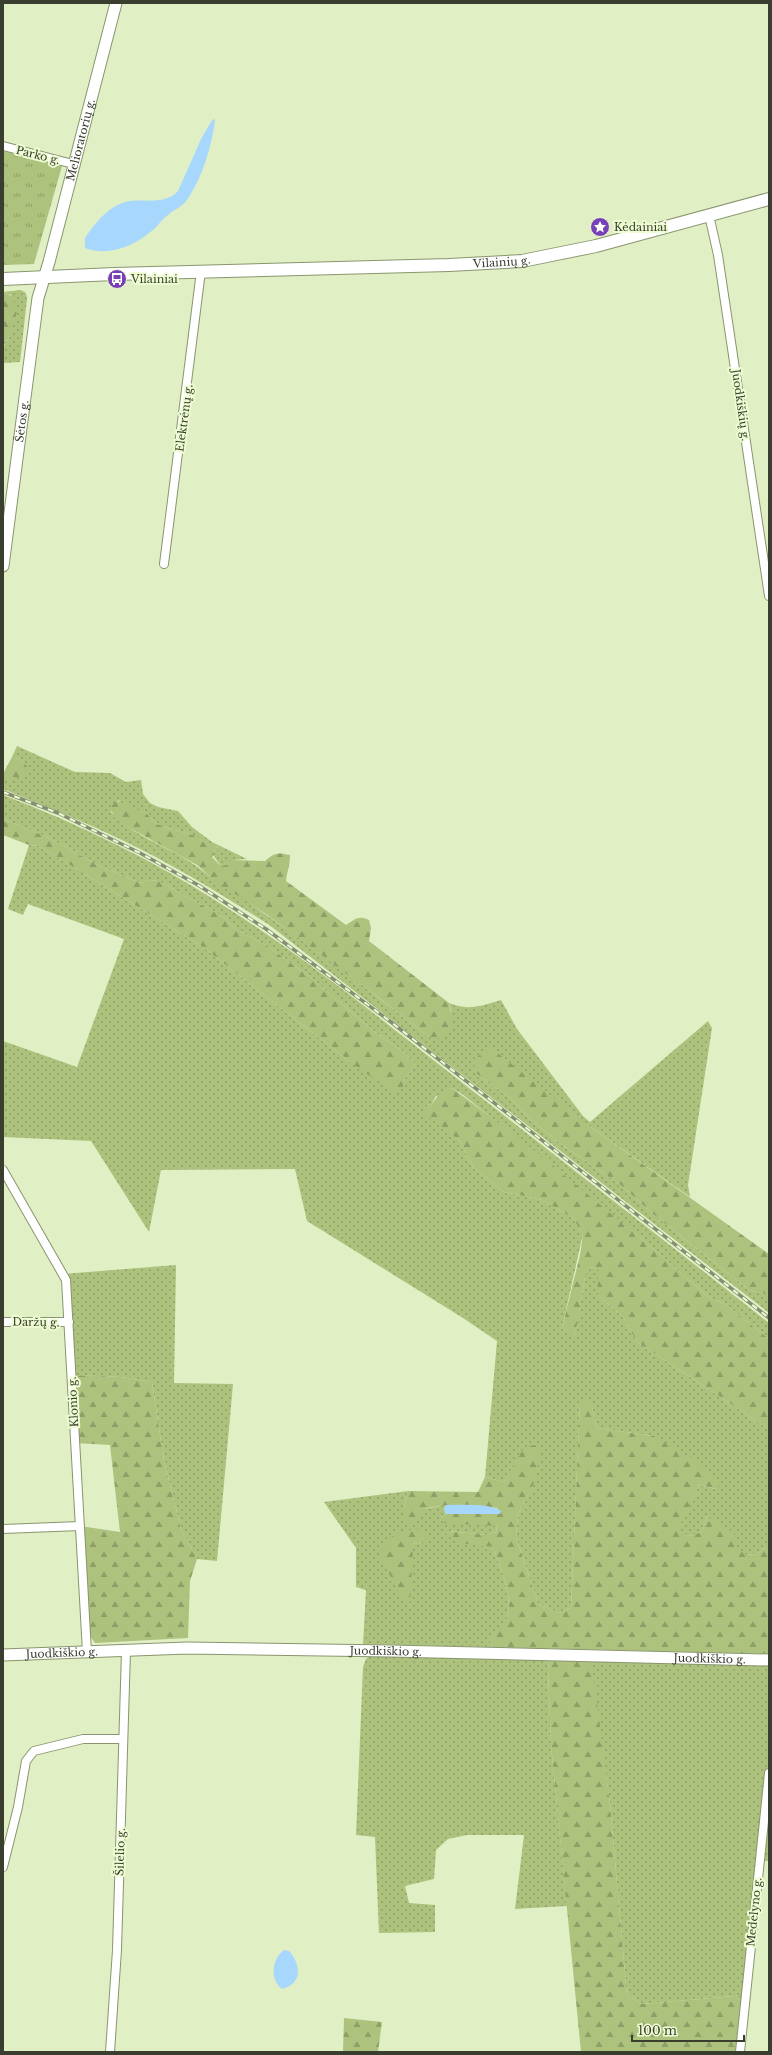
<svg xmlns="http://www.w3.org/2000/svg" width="772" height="2055" font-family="'Libre Baskerville',serif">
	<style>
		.grass { fill: url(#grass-dots); fill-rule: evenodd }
		.forest { fill: url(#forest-firs) }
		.park { fill: url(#park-tufts) }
		.water { fill: #a7d7fc }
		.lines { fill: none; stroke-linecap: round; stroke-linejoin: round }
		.street-casing { stroke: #89956e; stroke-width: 10 }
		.secondary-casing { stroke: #89956e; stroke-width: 13 }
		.primary-casing { stroke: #89956e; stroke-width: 14 }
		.street { stroke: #fff; stroke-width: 8 }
		.secondary { stroke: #fff; stroke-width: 11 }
		.primary { stroke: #fff; stroke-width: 12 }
		.rail-casing { stroke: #868f73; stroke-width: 3.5 }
		.rail { stroke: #eefcd2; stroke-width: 2; stroke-dasharray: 6; stroke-linecap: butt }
		.labels { text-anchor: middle; stroke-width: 4; stroke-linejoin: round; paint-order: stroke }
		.street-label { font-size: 11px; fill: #393e2e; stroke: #eefcd2 }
		.poi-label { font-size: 11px; fill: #393e2e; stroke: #eefcd2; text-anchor: start }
	</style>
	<defs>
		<pattern id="grass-dots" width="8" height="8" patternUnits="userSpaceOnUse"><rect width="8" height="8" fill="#adc27d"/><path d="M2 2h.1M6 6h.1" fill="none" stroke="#8e9f67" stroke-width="1.8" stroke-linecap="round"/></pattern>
		<pattern id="forest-firs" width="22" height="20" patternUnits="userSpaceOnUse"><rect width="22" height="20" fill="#adc27d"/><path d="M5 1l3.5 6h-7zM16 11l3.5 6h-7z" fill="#8e9f67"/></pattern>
		<pattern id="park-tufts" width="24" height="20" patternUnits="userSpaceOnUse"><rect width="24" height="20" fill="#adc27d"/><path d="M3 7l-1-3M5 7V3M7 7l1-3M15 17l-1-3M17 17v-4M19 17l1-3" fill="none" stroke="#8e9f67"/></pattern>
	</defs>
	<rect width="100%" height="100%" fill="#e1efc5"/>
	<!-- grass -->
	<path class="grass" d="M 21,290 L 26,293 L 27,299 L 20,362 L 3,363 L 3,347 L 10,336 L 11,295 L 3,292 Z
		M 17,746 L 75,772 L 110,773 L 126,782 L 141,780 L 143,794 L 150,803 L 158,807 L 178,811 L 192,827 L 212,842 L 247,859 L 233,860 L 226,865 L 221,866 L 212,854 L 218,847 L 204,842 L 193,835 L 167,828 L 157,824 L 147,814 L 122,804 L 118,800 L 111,812 C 120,827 165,847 182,857 C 197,865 209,877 224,886 C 295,933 362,984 429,1037 L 451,1011 L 449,1003 C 470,1011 480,1006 501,1000 L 517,1029 L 583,1116 L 590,1122 L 708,1021 L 712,1028 L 688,1185 L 690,1197 L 588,1125 L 473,1071 L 509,1097 L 531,1120 L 561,1144 L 622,1186 L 652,1213 L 749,1290 L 769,1295 L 769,1313 L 268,924 C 227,898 185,872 142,850 C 97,827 50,808 3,789 L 3,782 L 23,761 L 12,757 Z
		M 3,795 C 79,824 153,860 221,904 C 308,959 388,1025 469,1088 C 569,1166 669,1244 769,1323 L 769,1339 L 725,1304 L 710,1298 L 637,1235 L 462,1094 L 452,1088 L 435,1097 L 432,1104 L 424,1108 L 423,1112 L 459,1140 L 473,1167 L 504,1192 L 542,1200 L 573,1218 L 583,1234 L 562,1328 L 575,1335 L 586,1271 L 591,1267 L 598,1269 L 598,1295 L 623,1317 L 637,1342 L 769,1429 L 769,1551 L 764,1548 L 758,1554 L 746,1555 L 735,1548 L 707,1516 L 702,1532 L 689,1536 L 677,1530 L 699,1485 L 716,1489 L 654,1436 L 596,1428 L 592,1406 L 580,1401 L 571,1608 L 559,1613 L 538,1604 L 516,1537 L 518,1514 L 534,1483 L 514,1465 L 504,1482 L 485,1477 L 497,1341 L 463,1318 L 307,1221 L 295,1169 L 161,1170 L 149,1232 L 91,1141 L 3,1137 L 3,1041 L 77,1067 L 124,939 L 28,904 L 23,915 L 8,909 L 29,845 L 39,846 L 203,947 L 350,1062 L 403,1088 L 405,1078 L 415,1066 L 414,1062 L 401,1050 L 380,1036 L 310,977 L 269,947 L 234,928 L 222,916 L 158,881 L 150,880 L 140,883 L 100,866 L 47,837 L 3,819 Z
		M 176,1265 L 174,1383 L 233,1384 L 217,1561 L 197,1559 L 181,1529 L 164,1461 L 152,1382 L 121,1377 L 72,1375 L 63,1274 Z
		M 408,1491 L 404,1508 L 423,1509 L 446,1505 L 444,1509 L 446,1514 L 441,1518 L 497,1525 L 496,1532 L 486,1535 L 449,1531 L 478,1545 L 492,1547 C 500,1562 514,1602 507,1617 C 504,1625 495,1632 490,1640 L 493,1647 L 363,1644 L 366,1590 L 356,1587 L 356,1548 L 324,1502 ZM 414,1529 L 422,1542 L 413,1544 L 404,1602 L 398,1588 Z
		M 369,1656 L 550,1659 L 548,1669 L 551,1745 L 567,1906 L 515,1909 L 524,1835 L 467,1835 L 448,1839 L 436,1850 L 434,1879 L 405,1886 L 409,1903 L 435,1905 L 435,1932 L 379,1933 L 375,1837 L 356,1835 L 363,1667 L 366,1659 Z
		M 590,1660 L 769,1666 L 769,1773 L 765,1815 L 769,1813 L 769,1861 L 760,1861 L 746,1995 L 643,2004 L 627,1996 L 610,1804 Z"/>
	<!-- forest -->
	<path class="forest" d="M 3,292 L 10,295 L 18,308 L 10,336 L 3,346 Z
		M 12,757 L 23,761 L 28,768 L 22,776 L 3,782 L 3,774 Z
		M 115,800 L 147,814 L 157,824 L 167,828 L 193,835 L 204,842 L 215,845 L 220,850 L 214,851 L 212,857 L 221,866 L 226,865 L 233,860 L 265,861 C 274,853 278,852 290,855 C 290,865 287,872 286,881 L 346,925 C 355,919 359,915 369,920 L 371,928 L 369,941 L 449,1003 L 453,1028 L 437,1039 L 429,1037 L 378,997 L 266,914 L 215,881 L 197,865 L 126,826 L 114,818 L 111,808 Z
		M 3,819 L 47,837 L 100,866 L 140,883 L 150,880 L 158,881 L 222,916 L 234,928 L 269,947 L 310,977 L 380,1036 L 401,1050 L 414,1062 L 415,1066 L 405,1078 L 403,1088 L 396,1094 L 350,1062 L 203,947 L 39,846 L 29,845 L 3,835 Z
		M 490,1047 L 588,1125 L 769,1254 L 769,1295 L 749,1290 L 652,1213 L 622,1186 L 561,1144 L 531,1120 L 509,1097 L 473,1071 L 476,1058 Z
		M 452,1088 L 524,1142 L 637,1235 L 710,1298 L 725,1304 L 769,1339 L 769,1429 L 637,1342 L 623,1317 L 598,1295 L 598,1269 L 591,1267 L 586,1271 L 575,1336 L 562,1328 L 580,1255 L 583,1234 L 573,1218 L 542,1200 L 504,1192 L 473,1167 L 459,1140 L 422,1112 L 424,1108 L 432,1104 L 439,1094 Z
		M 72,1375 L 121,1377 L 152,1382 L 164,1461 L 181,1529 L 197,1559 L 190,1581 L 188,1638 L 95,1643 L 90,1636 L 80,1526 L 120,1532 L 110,1445 L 75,1443 Z
		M 580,1400 L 588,1400 L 592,1406 L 596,1428 L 654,1436 L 704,1466 L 719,1484 L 717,1489 L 699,1485 L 678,1530 L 689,1536 L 702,1532 L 707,1516 L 734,1533 L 735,1547 L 746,1555 L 758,1554 L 764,1548 L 769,1551 L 769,1654 L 493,1647 L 490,1640 C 494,1632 503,1625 507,1617 C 514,1602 500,1562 492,1547 L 458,1543 L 445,1533 L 448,1531 L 486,1535 L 496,1532 L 497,1526 L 443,1523 L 441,1518 L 446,1514 L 500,1514 L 497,1508 C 472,1505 448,1503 423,1509 L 421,1518 L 414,1523 L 405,1522 L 404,1508 L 408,1491 L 478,1492 L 485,1477 L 504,1482 L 524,1447 L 535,1445 L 541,1451 L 534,1483 L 518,1514 L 516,1537 L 538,1604 L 559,1613 L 571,1608 Z
		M 414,1529 L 426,1531 L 428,1537 L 422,1542 L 413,1544 L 410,1602 L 404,1602 L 380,1556 L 384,1540 L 397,1534 Z
		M 550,1659 L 590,1660 L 593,1671 L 610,1804 L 627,1996 L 643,2004 L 746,1995 L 740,2052 L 581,2052 L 551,1745 L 548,1669 Z
		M 344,2018 L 382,2022 L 378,2052 L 343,2052 Z"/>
	<!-- park -->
	<path class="park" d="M 3,151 L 62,166 L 34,264 L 3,265 Z"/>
	<!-- water -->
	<path class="water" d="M 213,119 L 215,120 C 212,146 202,178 187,200 C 181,208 174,209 168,215 C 162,219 158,226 153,230 C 134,246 109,257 85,248 L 85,238 C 96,222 110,204 130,201 C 147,199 165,205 178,191 L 202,137 Z
		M 446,1505 C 460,1505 490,1503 501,1511 L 500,1514 L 446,1514 L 444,1509 Z
		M 284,1950 L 289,1951 C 301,1964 303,1984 282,1989 C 269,1979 272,1959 284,1950 Z"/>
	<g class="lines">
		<!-- street casing -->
		<g class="street-casing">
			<path id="street" d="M 3,146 L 73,164
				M 709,215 L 718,255 L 769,596
				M 164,564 L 201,271
				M 3,1170 L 66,1280 L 87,1652
				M 3,1322 L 69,1322
				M 3,1529 L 80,1526
				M 3,1867 L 18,1807 L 26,1761 L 34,1751 L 83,1739 L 123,1739
				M 110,2052 L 117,1950 L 126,1651
				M 740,2052 L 769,1773"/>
		</g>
		<!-- secondary casing -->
		<g class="secondary-casing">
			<g id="secondary">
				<path id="s1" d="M 3,566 L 38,298 L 49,262 L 116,3"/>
				<path id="s2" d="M 3,1655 L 187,1648 L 391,1651 L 769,1660"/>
			</g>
		</g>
		<!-- primary casing -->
		<g class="primary-casing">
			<g id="primary">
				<path id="s3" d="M 3,279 L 114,274 L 449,265 L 522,261 L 596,246 L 769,199"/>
			</g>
		</g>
		<!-- street -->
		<use href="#street" class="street"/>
		<!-- secondary -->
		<use href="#secondary" class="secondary"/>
		<!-- primary -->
		<use href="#primary" class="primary"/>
		<!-- rail casing -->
		<g class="rail-casing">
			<path id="rail" d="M 3,792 L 58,813 L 140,853 L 198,885 L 266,929 L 391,1022 L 769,1318"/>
		</g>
		<!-- rail -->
		<use href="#rail" class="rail"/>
	</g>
	<!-- icons -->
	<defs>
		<g id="sight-disc" transform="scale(1)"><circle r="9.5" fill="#7840b6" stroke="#eefcd2"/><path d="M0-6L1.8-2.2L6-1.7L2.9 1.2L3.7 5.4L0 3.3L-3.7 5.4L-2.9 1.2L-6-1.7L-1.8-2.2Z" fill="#fff"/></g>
		<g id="bus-disc" transform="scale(1)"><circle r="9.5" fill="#7840b6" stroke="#eefcd2"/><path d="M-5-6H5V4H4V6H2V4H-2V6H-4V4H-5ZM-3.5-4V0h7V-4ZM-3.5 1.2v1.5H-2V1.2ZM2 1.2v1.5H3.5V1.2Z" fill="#fff"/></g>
	</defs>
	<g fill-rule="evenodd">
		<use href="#sight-disc" x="600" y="227"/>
		<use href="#bus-disc" x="117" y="279"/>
	</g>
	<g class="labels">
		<!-- street labels -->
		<g class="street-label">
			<text dy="4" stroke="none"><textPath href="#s1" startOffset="434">Melioratorių g.</textPath></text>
			<text transform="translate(38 155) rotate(14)" y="4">Parko g.</text>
			<text dy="4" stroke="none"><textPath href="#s3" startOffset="499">Vilainių g.</textPath></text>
			<text transform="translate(741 405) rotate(82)" y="4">Juodkiškių g.</text>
			<text transform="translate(184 418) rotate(-82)" y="4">Elektrėnų g.</text>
			<text dy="4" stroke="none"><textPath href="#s1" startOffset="146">Šėtos g.</textPath></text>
			<text transform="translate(36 1322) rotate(1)" y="4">Daržų g.</text>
			<text transform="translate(73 1402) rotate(-93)" y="4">Klonio g.</text>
			<text dy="4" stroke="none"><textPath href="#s2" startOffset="383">Juodkiškio g.</textPath></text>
			<text dy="4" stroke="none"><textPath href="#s2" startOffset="59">Juodkiškio g.</textPath></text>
			<text dy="4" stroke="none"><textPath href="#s2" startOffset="707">Juodkiškio g.</textPath></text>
			<text transform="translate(120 1852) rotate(-88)" y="4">Šilelio g.</text>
			<text transform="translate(754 1912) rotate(-84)" y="4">Medelyno g.</text>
		</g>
		<!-- poi labels -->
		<g class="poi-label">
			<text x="614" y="231">Kėdainiai</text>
			<text x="131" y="283">Vilainiai</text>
		</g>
	</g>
	<!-- border -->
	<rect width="772" height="2055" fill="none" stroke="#393e2e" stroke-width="8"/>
	<!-- scale -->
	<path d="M632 2035v6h112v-6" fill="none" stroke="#393e2e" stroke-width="2"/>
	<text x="638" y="2035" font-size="12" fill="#393e2e" stroke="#eefcd2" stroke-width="3" paint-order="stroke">100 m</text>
</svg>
